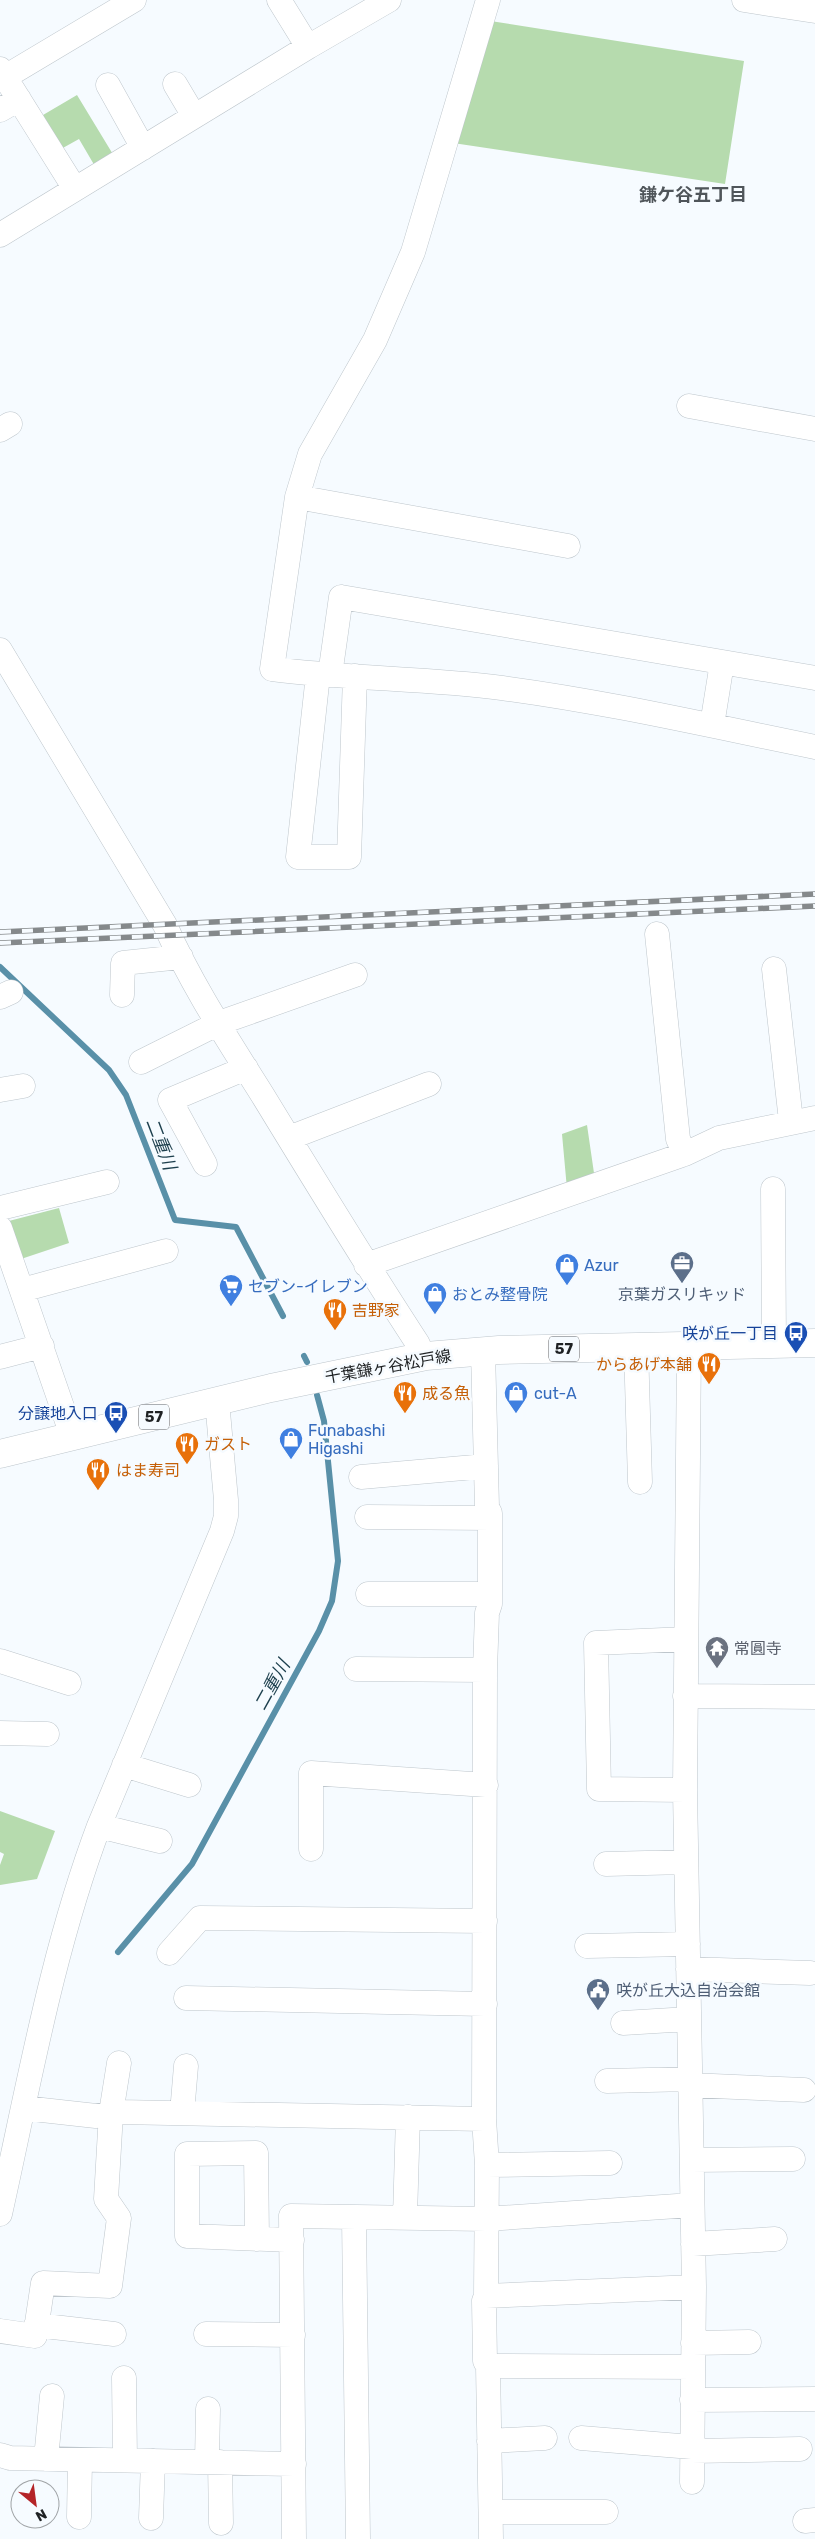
<svg xmlns="http://www.w3.org/2000/svg" width="815" height="2539" font-family="Rubik,'Noto Sans JP',sans-serif">
	<style>
		.green { fill: #b6dbae }
		.lines { fill: none; stroke-linecap: round; stroke-linejoin: round }
		.stream { stroke: #5990a8; stroke-width: 6 }
		.minor-casing { stroke: #bec6cc; stroke-width: 25 }
		.major-casing { stroke: #bec6cc; stroke-width: 29 }
		.minor { stroke: #fff; stroke-width: 24 }
		.major { stroke: #fff; stroke-width: 28 }
		.rail-casing { stroke: #85898b; stroke-width: 5.5 }
		.rail { stroke: #f6fbff; stroke-width: 4; stroke-dasharray: 11; stroke-linecap: butt }
		.labels { text-anchor: middle; stroke-width: 5; stroke-linejoin: round; paint-order: stroke }
		.shield { fill: #f6fbff; stroke: #606366; stroke-width: 1 }
		.shield-label { font-size: 15px; font-weight: bold; fill: #1f2224 }
		.shop-label { font-size: 16px; fill: #366cbe; stroke: #f6fbff; text-anchor: start }
		.service-label { font-size: 16px; fill: #4e5e75; stroke: #f6fbff }
		.food-label { font-size: 16px; fill: #c56008; stroke: #f6fbff; text-anchor: start }
		.transit-label { font-size: 16px; fill: #164399; stroke: #f6fbff; text-anchor: end }
		.street-label { font-size: 16px; fill: #1f2224; stroke: #f6fbff }
		.worship-label { font-size: 16px; fill: #5b616d; stroke: #f6fbff; text-anchor: start }
		.neighbourhood-label { font-size: 18px; font-weight: bold; fill: #4f555a; stroke: #f6fbff }
		.water-label { font-size: 18px; font-style: italic; fill: #1c3f4d; stroke: #f6fbff }
	</style>
	<rect width="100%" height="100%" fill="#f6fbff"/>
	<!-- green -->
	<path class="green" d="M 484,20 L 744,61 L 725,184 L 453,143 Z
		M 77,95 L 114,156 L 96,168 L 79,139 L 61,149 L 43,115 Z
		M 587,1125 L 595,1180 L 567,1189 L 562,1134 Z
		M 59,1208 L 69,1243 L 18,1260 L 5,1222 Z
		M 0,1811 L 55,1831 L 37,1879 L 0,1885 L 0,1865 L 4,1854 L 0,1852 Z"/>
	<g class="lines">
		<!-- stream -->
		<path class="stream" d="M 0,967 L 109,1070 L 126,1095 L 175,1220 L 236,1227 L 283,1316
			M 304,1356 L 307,1362
			M 118,1952 L 192,1864 L 319,1631 L 332,1601 L 338,1561 L 324,1421 L 317,1395"/>
		<!-- minor casing -->
		<g class="minor-casing">
			<path id="minor" d="M 279,0 L 308,47
				M 488,0 L 413,252 L 375,340 L 310,454 L 297,497 L 272,669 C 348,679 426,678 502,688 C 608,702 711,726 815,747
				M 744,0 L 815,11
				M 0,69 L 75,189
				M 5,77 L 134,0
				M 175,84 L 194,116
				M 108,85 L 143,148
				M 0,110 L 19,99
				M 0,235 L 308,47 L 389,0
				M 689,406 L 815,429
				M 0,430 L 10,424
				M 297,497 L 568,546
				M 0,650 L 165,925 C 192,986 230,1043 265,1099 C 315,1181 365,1263 418,1344
				M 318,675 L 298,857 L 349,857 L 355,676
				M 330,675 L 341,597 L 815,678
				M 712,725 L 722,663
				M 657,934 L 678,1139 L 685,1154
				M 774,969 L 791,1121
				M 122,995 L 123,963 L 181,957
				M 0,997 L 11,992
				M 141,1062 L 219,1023 L 355,975
				M 0,1090 L 23,1086
				M 289,1138 L 429,1084
				M 205,1164 L 170,1100 L 246,1068
				M 773,1189 L 774,1344
				M 0,1208 L 107,1182
				M 0,1228 L 67,1421
				M 366,1265 L 685,1154 L 719,1138 L 815,1118
				M 22,1290 L 166,1251
				M 689,1346 L 685,1790 L 694,2287 L 692,2482
				M 636,1347 L 640,1482
				M 483,1351 L 487,1507 L 490,1513 L 490,1604 L 487,1613 L 485,1670 L 484,2119 L 487,2165 L 486,2296 L 484,2301 L 485,2361 L 488,2366 L 491,2539
				M 0,1357 L 42,1346
				M 361,1477 L 486,1466
				M 367,1517 L 490,1518
				M 368,1594 L 490,1594
				M 0,1661 L 69,1683
				M 356,1669 L 485,1670
				M 685,1696 L 815,1697
				M 0,1733 L 47,1734
				M 124,1765 L 189,1785
				M 685,1790 L 599,1789 L 596,1643 L 686,1639
				M 99,1826 L 160,1841
				M 311,1849 L 311,1773 L 486,1785
				M 606,1864 L 686,1862
				M 587,1946 L 688,1944
				M 169,1953 L 200,1918 L 485,1921
				M 688,1969 L 810,1973
				M 186,1998 L 485,2004
				M 623,2023 L 689,2019
				M 607,2081 L 690,2079
				M 690,2085 L 804,2090
				M 24,2108 L 96,2116 L 119,2112 L 484,2119
				M 182,2113 L 186,2066
				M 692,2160 L 793,2159
				M 487,2165 L 610,2163
				M 0,2214 C 29,2084 52,1951 99,1826 L 222,1531 L 226,1516 L 226,1500 L 217,1401
				M 354,2217 L 358,2539
				M 405,2217 L 408,2117
				M 257,2239 L 256,2153 L 187,2154 L 187,2236 L 292,2240
				M 693,2244 L 775,2239
				M 486,2296 L 694,2287
				M 36,2325 L 114,2334
				M 0,2331 L 35,2336 L 43,2283 L 110,2286 L 119,2218 L 106,2199 L 111,2113 L 119,2063
				M 206,2334 L 293,2335
				M 693,2343 L 749,2342
				M 488,2366 L 693,2367
				M 124,2378 L 125,2460
				M 692,2400 L 815,2399
				M 581,2438 L 692,2447
				M 489,2441 L 545,2438
				M 692,2451 L 800,2449
				M 0,2455 L 10,2458 L 294,2464
				M 46,2459 L 52,2396
				M 207,2462 L 208,2409
				M 220,2462 L 221,2523
				M 491,2512 L 606,2512
				M 79,2517 L 80,2460
				M 151,2518 L 153,2461
				M 805,2521 L 815,2520
				M 294,2539 L 291,2216 L 486,2219 L 692,2205"/>
		</g>
		<!-- major casing -->
		<g class="major-casing">
			<path id="major" d="M 0,1454 L 271,1388 L 426,1356 L 499,1350 L 815,1343"/>
		</g>
		<!-- minor -->
		<use href="#minor" class="minor"/>
		<!-- major -->
		<use href="#major" class="major"/>
		<!-- rail casing -->
		<g class="rail-casing">
			<path id="rail" d="M 0,932 L 815,894
				M 0,943 L 815,906"/>
		</g>
		<!-- rail -->
		<use href="#rail" class="rail"/>
	</g>
	<!-- icons -->
	<defs>
		<g id="office-pin" transform="scale(1.25)"><path d="M0 17L-7.5 6A9.5 9.5 0 1 1 7.5 6Z" fill="#5c6f8a" stroke="#f6fbff"/><path d="M-6-3h4V-5.5h4V-3h4V5H-6ZM-1-4.5V-3h2v-1.5ZM-6 0V1H6V0Z" fill="#fff"/></g>
		<g id="shop-pin" transform="scale(1.25)"><path d="M0 17L-7.5 6A9.5 9.5 0 1 1 7.5 6Z" fill="#3f7fe0" stroke="#f6fbff"/><path d="M-5-2.5h2.3a2.7 3.5 0 0 1 5.4 0H5L5.5 6h-11ZM-1.5-2.5h3a1.5 2.3 0 0 0-3 0Z" fill="#fff"/></g>
		<g id="supermarket-pin" transform="scale(1.25)"><path d="M0 17L-7.5 6A9.5 9.5 0 1 1 7.5 6Z" fill="#3f7fe0" stroke="#f6fbff"/><path d="M-6-5.5h2.5l.6 2H6L4.5 2H-2.5L-4.4-4H-6ZM-1.5 3.2a1.3 1.3 0 1 0 .1 0ZM3 3.2a1.3 1.3 0 1 0 .1 0Z" fill="#fff"/></g>
		<g id="restaurant-pin" transform="scale(1.25)"><path d="M0 17L-7.5 6A9.5 9.5 0 1 1 7.5 6Z" fill="#e8710a" stroke="#f6fbff"/><path d="M-5-6h1v4h1v-4h1v4h1v-4h1v5L-1.5 .5V6h-2V.5L-5-1ZM5-6V6H3V1.5H1.5Q1.5-4 5-6Z" fill="#fff"/></g>
		<g id="bus-pin" transform="scale(1.25)"><path d="M0 17L-7.5 6A9.5 9.5 0 1 1 7.5 6Z" fill="#1a4fb4" stroke="#f6fbff"/><path d="M-5-6H5V4H4V6H2V4H-2V6H-4V4H-5ZM-3.5-4V0h7V-4ZM-3.5 1.2v1.5H-2V1.2ZM2 1.2v1.5H3.5V1.2Z" fill="#fff"/></g>
		<g id="temple-pin" transform="scale(1.25)"><path d="M0 17L-7.5 6A9.5 9.5 0 1 1 7.5 6Z" fill="#6b7280" stroke="#f6fbff"/><path d="M0-6L5-2H3V0L6.5 2.5H4V6H1.5V3h-3V6H-4V2.5H-6.5L-3 0V-2H-5Z" fill="#fff"/></g>
		<g id="civic-pin" transform="scale(1.25)"><path d="M0 17L-7.5 6A9.5 9.5 0 1 1 7.5 6Z" fill="#5c6f8a" stroke="#f6fbff"/><path d="M-.6-6.5H3V-4.5H.6V-3L4-1V1h2V6H-6V1h2V-1L-.6-3ZM-1.2 2.5V6h2.4V2.5Z" fill="#fff"/></g>
	</defs>
	<g fill-rule="evenodd">
		<use href="#office-pin" x="682" y="1263"/>
		<use href="#shop-pin" x="567" y="1265"/>
		<use href="#supermarket-pin" x="231" y="1286"/>
		<use href="#shop-pin" x="435" y="1294"/>
		<use href="#restaurant-pin" x="335" y="1310"/>
		<use href="#bus-pin" x="796" y="1333"/>
		<use href="#restaurant-pin" x="709" y="1364"/>
		<use href="#restaurant-pin" x="405" y="1393"/>
		<use href="#shop-pin" x="516" y="1393"/>
		<use href="#bus-pin" x="116" y="1413"/>
		<use href="#shop-pin" x="291" y="1439"/>
		<use href="#restaurant-pin" x="187" y="1444"/>
		<use href="#restaurant-pin" x="98" y="1470"/>
		<use href="#temple-pin" x="717" y="1648"/>
		<use href="#civic-pin" x="598" y="1990"/>
	</g>
	<g class="labels">
		<!-- shield labels -->
		<g class="shield">
			<rect x="549" y="1336.5" width="30" height="25" rx="4"/>
			<rect x="139" y="1404.5" width="30" height="25" rx="4"/>
		</g>
		<g class="shield-label">
			<text x="564" y="1354">57</text>
			<text x="154" y="1422">57</text>
		</g>
		<!-- shop labels -->
		<g class="shop-label">
			<text x="584" y="1271">Azur</text>
			<text x="248" y="1292">セブン-イレブン</text>
			<text x="452" y="1300">おとみ整骨院</text>
			<text x="534" y="1399">cut-A</text>
			<text x="308" y="1436">Funabashi<tspan x="308" dy="18">Higashi</tspan></text>
		</g>
		<!-- service labels -->
		<g class="service-label">
			<text x="682" y="1300">京葉ガスリキッド</text>
			<text x="616" y="1996" text-anchor="start">咲が丘大込自治会館</text>
		</g>
		<!-- food labels -->
		<g class="food-label">
			<text x="352" y="1316">吉野家</text>
			<text x="692" y="1370" text-anchor="end">からあげ本舗</text>
			<text x="422" y="1399">成る魚</text>
			<text x="204" y="1450">ガスト</text>
			<text x="116" y="1476">はま寿司</text>
		</g>
		<!-- transit labels -->
		<g class="transit-label">
			<text x="778" y="1339">咲が丘一丁目</text>
			<text x="98" y="1419">分譲地入口</text>
		</g>
		<!-- street labels -->
		<g class="street-label">
			<text transform="translate(388 1366) rotate(-10)" y="6">千葉鎌ヶ谷松戸線</text>
		</g>
		<!-- worship labels -->
		<g class="worship-label">
			<text x="734" y="1654">常圓寺</text>
		</g>
		<!-- neighbourhood labels -->
		<g class="neighbourhood-label">
			<text x="693" y="201">鎌ケ谷五丁目</text>
		</g>
		<!-- water labels -->
		<g class="water-label">
			<text transform="translate(161 1144) rotate(69)" y="6">二重川</text>
			<text transform="translate(272 1685) rotate(-61)" y="6">二重川</text>
		</g>
	</g>
	<!-- north arrow -->
	<g transform="translate(35 2504) rotate(151)"><circle r="24" fill="#f6fbff" stroke="#a0a4a7"/>
	<path d="M0-4L9 19L0 12L-9 19Z" fill="#b42428"/>
	<text y="-8" font-size="14" font-weight="bold" text-anchor="middle" fill="#1f2224">N</text>
	</g>
</svg>
